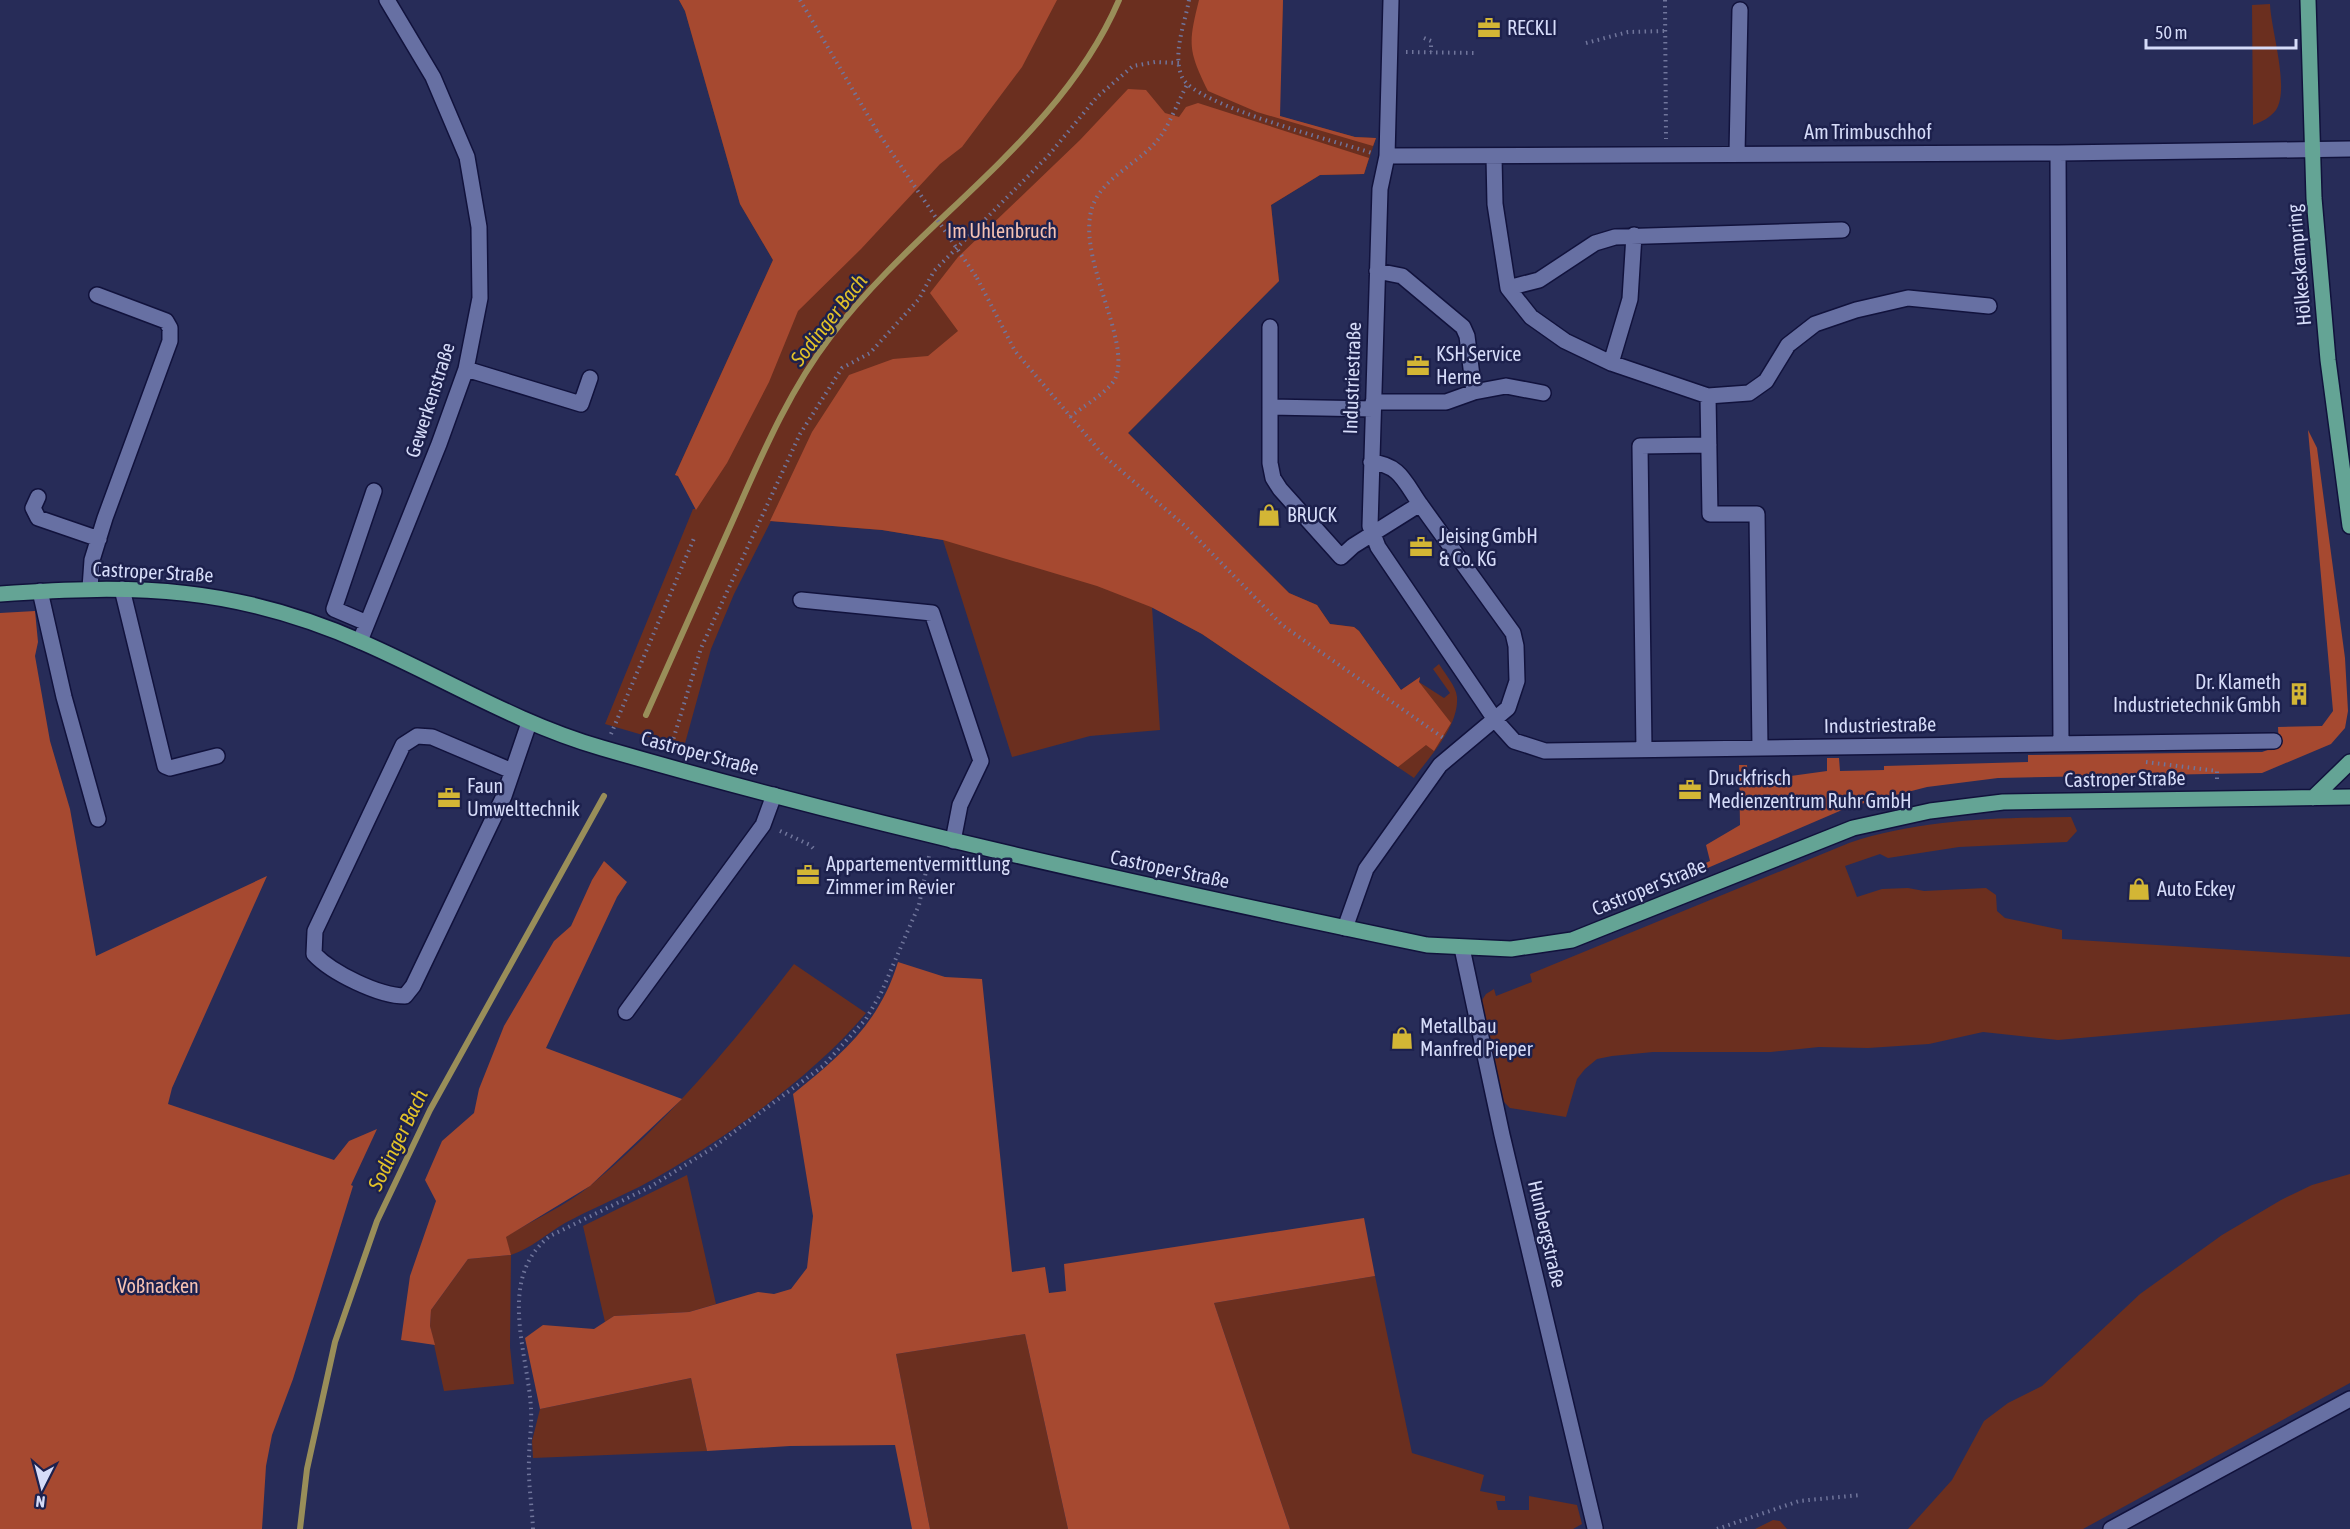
<svg xmlns="http://www.w3.org/2000/svg" width="2350" height="1529" font-family="'Asap Condensed',sans-serif">
	<style>
		.green { fill: #6b2f1f }
		.forest { fill: #a64930 }
		.lines { fill: none; stroke-linecap: round; stroke-linejoin: round }
		.stream { stroke: #998e59; stroke-width: 6 }
		.minor-casing { stroke: #11123c; stroke-width: 18 }
		.major-casing { stroke: #11123c; stroke-width: 18 }
		.path { stroke: #70759b; stroke-width: 4; stroke-dasharray: 1.5 4.5; stroke-linecap: butt }
		.minor { stroke: #6770a3; stroke-width: 15 }
		.major { stroke: #64a495; stroke-width: 15 }
		.path-bridge { stroke: #70759b; stroke-width: 4; stroke-dasharray: 1.5 4.5; stroke-linecap: butt }
		.labels { text-anchor: middle; stroke-width: 5; stroke-linejoin: round; paint-order: stroke }
		.poi-label { font-size: 20px; fill: #d6dcf9; stroke: #1d214d; text-anchor: start }
		.street-label { font-size: 20px; fill: #d6dcf9; stroke: #1d214d }
		.park-label { font-size: 20px; fill: #f6c2b3; stroke: #1d214d }
		.water-label { font-size: 21px; font-style: italic; fill: #e1c129; stroke: #1d214d }
	</style>
	<rect width="100%" height="100%" fill="#272c58"/>
	<!-- green -->
	<path class="green" d="M 679,0 L 1283,0 L 1279,116 L 1355,137 L 1376,138 L 1364,174 L 1320,175 L 1271,205 L 1279,281 L 1128,433 L 1289,593 L 1317,605 L 1330,624 L 1354,627 L 1359,631 L 1401,690 L 1420,677 L 1419,682 L 1444,698 L 1450,693 L 1433,669 L 1439,664 C 1445,674 1456,686 1457,697 C 1459,726 1430,756 1414,778 L 1202,634 L 1152,607 L 1160,730 L 1090,736 L 1012,757 L 943,540 L 882,530 L 771,521 L 734,594 L 711,649 L 684,747 L 605,724 L 693,509 L 696,509 L 678,476 L 675,475 L 773,260 L 740,204 L 685,11 Z
		M 2270,4 C 2271,30 2290,89 2276,110 C 2270,118 2261,122 2253,125 L 2252,5 Z
		M 2071,817 L 2077,831 L 2067,842 L 1959,847 L 1888,858 L 1880,854 L 1845,866 L 1857,897 L 1882,889 L 1908,888 L 1924,891 L 1986,888 L 1996,895 L 1997,911 L 2005,918 L 2062,930 L 2062,939 L 2350,957 L 2350,1014 L 2058,1040 L 1983,1032 L 1929,1044 L 1868,1048 L 1819,1047 L 1771,1052 L 1653,1052 L 1612,1056 L 1597,1059 L 1585,1069 L 1577,1079 L 1566,1117 L 1510,1108 L 1501,1099 L 1480,1003 L 1486,994 L 1494,989 L 1496,996 L 1532,982 L 1530,974 L 1849,843 C 1921,819 1995,818 2071,817 Z
		M 794,964 L 866,1013 C 811,1079 714,1147 639,1187 C 615,1199 589,1210 565,1223 C 546,1234 532,1248 511,1255 L 510,1347 L 514,1384 L 444,1391 L 430,1326 L 431,1310 L 468,1259 L 511,1255 L 505,1237 C 533,1220 566,1206 591,1185 C 669,1121 733,1043 794,964 Z
		M 2350,1174 L 2350,1383 L 2083,1529 L 1908,1529 L 1952,1480 L 1984,1421 L 2008,1403 L 2042,1386 L 2140,1294 L 2222,1235 L 2281,1200 L 2312,1185 Z
		M 687,1175 L 716,1304 L 689,1312 L 614,1316 L 605,1322 L 583,1226 Z
		M 1375,1276 L 1412,1453 L 1484,1475 L 1480,1491 L 1505,1496 L 1505,1501 L 1496,1501 L 1498,1510 L 1529,1510 L 1529,1496 L 1577,1505 L 1582,1524 L 1573,1529 L 1290,1529 L 1214,1303 Z
		M 1025,1334 L 1068,1529 L 930,1529 L 896,1354 Z
		M 691,1378 L 707,1451 L 533,1458 L 532,1441 L 540,1409 Z
		M 1773,1520 L 1780,1521 L 1787,1529 L 1755,1529 Z"/>
	<!-- forest -->
	<path class="forest" d="M 679,0 L 1057,0 L 1022,67 L 962,147 L 940,164 L 861,249 L 798,311 L 769,382 L 727,463 L 696,510 L 678,476 L 675,475 L 773,260 L 740,204 L 685,11 Z
		M 1199,0 L 1283,0 L 1280,116 L 1355,137 L 1376,138 L 1373,146 L 1257,112 L 1208,91 C 1188,50 1188,44 1199,0 Z
		M 1128,89 L 1146,90 L 1165,113 L 1179,117 L 1186,107 L 1198,103 L 1369,158 L 1364,174 L 1320,175 L 1271,205 L 1279,281 L 1128,433 L 1289,593 L 1317,605 L 1330,624 L 1354,627 L 1359,631 L 1401,690 L 1420,677 L 1419,682 L 1451,723 L 1434,751 L 1426,745 L 1398,767 L 1202,634 L 1151,607 L 1097,586 L 943,540 L 882,530 L 770,521 L 812,432 L 849,375 L 893,359 L 928,356 L 958,331 L 930,293 L 958,257 L 1080,140 Z
		M 2308,430 L 2317,448 L 2345,658 L 2348,711 L 2345,728 L 2331,744 L 2262,773 L 1998,778 L 1927,787 L 1849,807 L 1689,876 L 1682,874 L 1710,861 L 1706,845 L 1740,825 L 1739,765 L 1747,765 L 1748,782 L 1827,771 L 1827,758 L 1839,758 L 1840,771 L 1884,770 L 1884,766 L 2028,762 L 2028,755 L 2262,752 L 2279,746 L 2278,727 L 2322,726 L 2333,711 Z
		M 35,611 L 38,642 L 35,656 L 50,741 L 70,809 L 96,956 L 267,876 L 172,1088 L 168,1104 L 334,1160 L 349,1141 L 377,1129 L 351,1185 L 353,1186 L 293,1379 L 272,1435 L 266,1466 L 262,1529 L 0,1529 L 0,613 Z
		M 604,861 L 627,882 L 617,897 L 546,1048 L 682,1099 L 590,1186 L 506,1237 L 511,1255 L 468,1259 L 431,1310 L 430,1326 L 435,1345 L 401,1340 L 410,1276 L 436,1201 L 425,1180 L 442,1141 L 474,1113 L 479,1089 L 504,1026 L 554,941 L 571,926 L 592,880 Z
		M 898,962 L 945,977 L 982,979 L 1012,1272 L 1045,1267 L 1049,1293 L 1066,1291 L 1064,1264 L 1364,1218 L 1375,1276 L 1214,1303 L 1290,1529 L 1068,1529 L 1025,1334 L 896,1354 L 930,1529 L 912,1529 L 895,1445 L 790,1446 L 707,1451 L 691,1378 L 540,1409 L 525,1338 L 543,1325 L 594,1329 L 614,1316 L 689,1312 L 758,1292 L 774,1294 L 791,1289 L 807,1268 L 813,1216 L 793,1094 C 841,1055 879,1024 898,962 Z"/>
	<g class="lines">
		<!-- stream -->
		<path class="stream" d="M 646,715 C 675,650 704,585 733,520 C 761,457 788,392 831,336 C 920,219 1060,138 1119,0
			M 300,1529 L 307,1469 L 335,1342 L 377,1221 L 430,1110 L 604,796"/>
		<!-- minor casing -->
		<g class="minor-casing">
			<path id="minor" d="M 1391,0 L 1387,156 L 1380,189 L 1370,526 L 1378,547 L 1496,721 L 1514,741 L 1545,751 L 2274,741
				M 1737,153 L 1740,10
				M 2058,153 L 2061,744
				M 1387,156 L 2058,153 L 2350,149
				M 1494,157 L 1495,204 L 1508,288 L 1531,317 L 1565,341 L 1611,363 L 1708,396 L 1749,393 L 1766,381 L 1788,345 L 1815,324 L 1856,310 L 1908,298 L 1989,306
				M 1377,271 L 1402,276 L 1463,327 L 1467,336 L 1474,392
				M 1508,288 L 1539,280 L 1595,243 L 1615,237 L 1842,230
				M 1270,327 L 1270,463 L 1273,478 L 1280,489 L 1341,557 L 1353,546 L 1420,504 L 1513,633 L 1516,646 L 1517,681 L 1508,708 L 1440,765 L 1366,869 L 1345,928
				M 1611,363 L 1630,299 L 1634,235
				M 466,369 L 581,404 L 590,378
				M 1708,396 L 1710,514 L 1757,514 L 1760,748
				M 1373,402 L 1446,402 L 1474,392 L 1506,386 L 1543,393
				M 1270,407 L 1373,409
				M 1371,462 C 1400,465 1404,481 1420,504
				M 38,497 L 33,508 L 38,518 L 99,539
				M 90,588 L 92,560 L 105,518 L 170,341 L 170,328 L 166,321 L 97,295
				M 122,589 L 165,766 L 170,768 L 217,756
				M 40,591 L 64,697 L 98,819
				M 801,600 L 932,613 L 981,761 L 960,805 L 953,841
				M 367,623 L 334,609 L 374,491
				M 360,641 L 439,444 L 466,369 L 480,298 L 479,227 L 467,157 L 433,77 L 387,0
				M 1644,749 L 1640,446 L 1709,445
				M 512,771 L 432,737 L 417,736 L 403,745 L 315,931 L 314,954 C 332,973 379,996 405,996 L 413,986 L 504,796 L 529,723
				M 1462,948 L 1502,1135 L 1595,1528
				M 626,1012 L 763,825 L 774,795
				M 2111,1529 L 2350,1399"/>
		</g>
		<!-- major casing -->
		<g class="major-casing">
			<path id="major" d="M 2308,0 L 2314,198 L 2328,360 L 2350,526
				M 0,594 C 137,584 236,586 364,643 C 444,678 518,724 602,748 C 874,827 1150,887 1427,945 L 1511,949 L 1572,940 L 1853,828 L 1930,811 L 2003,802 L 2350,797
				M 2313,798 L 2350,762"/>
		</g>
		<!-- path -->
		<path class="path" d="M 800,0 L 877,131
			M 1189,0 C 1185,23 1172,54 1182,77 C 1194,105 1338,142 1372,153
			M 1665,0 L 1666,139
			M 1424,38 L 1431,41 L 1431,52
			M 1586,43 L 1628,32 L 1665,31
			M 1406,52 L 1475,53
			M 977,278 L 1015,351 L 1103,455 L 1185,526 L 1282,625 L 1445,739
			M 1070,417 C 1081,408 1109,391 1115,379 C 1133,341 1074,255 1093,205 C 1104,176 1142,162 1160,137 C 1171,122 1178,101 1187,85
			M 611,734 L 695,536
			M 670,750 L 701,648 L 800,434 L 842,368 L 870,353 L 919,299 L 934,271 L 1048,156 L 1097,97 L 1133,66 L 1155,62 L 1179,63
			M 2146,762 L 2217,771 L 2217,782
			M 780,831 L 810,845 L 814,849 L 812,851
			M 533,1529 C 532,1506 528,1483 529,1460 C 529,1443 532,1426 531,1409 C 528,1352 496,1278 550,1236 L 650,1187 L 711,1149 L 823,1066 L 866,1019 L 881,993 L 919,905 L 930,852
			M 1717,1529 L 1799,1501 L 1860,1495"/>
		<!-- minor -->
		<use href="#minor" class="minor"/>
		<!-- major -->
		<use href="#major" class="major"/>
		<!-- path-bridge -->
		<path class="path-bridge" d="M 877,131 L 977,278"/>
	</g>
	<!-- icons -->
	<defs>
		<g id="office-bare" transform="scale(1.8)"><path d="M-6-3h4V-5.5h4V-3h4V5H-6ZM-1-4.5V-3h2v-1.5ZM-6 0V1H6V0Z" fill="#d3b635" stroke="#1d214d" stroke-width="2.5" paint-order="stroke"/></g>
		<g id="shop-bare" transform="scale(1.8)"><path d="M-5-2.5h2.3a2.7 3.5 0 0 1 5.4 0H5L5.5 6h-11ZM-1.5-2.5h3a1.5 2.3 0 0 0-3 0Z" fill="#d3b635" stroke="#1d214d" stroke-width="2.5" paint-order="stroke"/></g>
		<g id="building-bare" transform="scale(1.8)"><path d="M-4-6H4V6H1V3H-1V6H-4ZM-2.5-4.3h1.7v1.8h-1.7ZM.8-4.3h1.7v1.8H.8ZM-2.5-1h1.7V.8h-1.7ZM.8-1h1.7V.8H.8Z" fill="#d3b635" stroke="#1d214d" stroke-width="2.5" paint-order="stroke"/></g>
	</defs>
	<g fill-rule="evenodd">
		<use href="#office-bare" x="1489" y="28"/>
		<use href="#office-bare" x="1418" y="366"/>
		<use href="#shop-bare" x="1269" y="515"/>
		<use href="#office-bare" x="1421" y="547"/>
		<use href="#building-bare" x="2299" y="694"/>
		<use href="#office-bare" x="1690" y="790"/>
		<use href="#office-bare" x="449" y="798"/>
		<use href="#office-bare" x="808" y="875"/>
		<use href="#shop-bare" x="2139" y="889"/>
		<use href="#shop-bare" x="1402" y="1038"/>
	</g>
	<g class="labels">
		<!-- poi labels -->
		<g class="poi-label">
			<text x="1507" y="35">RECKLI</text>
			<text x="1436" y="361">KSH Service<tspan x="1436" dy="23">Herne</tspan></text>
			<text x="1287" y="522">BRUCK</text>
			<text x="1439" y="543">Jeising GmbH<tspan x="1439" dy="23">&amp; Co. KG</tspan></text>
			<text x="2281" y="689" text-anchor="end">Dr. Klameth<tspan x="2281" dy="23">Industrietechnik Gmbh</tspan></text>
			<text x="1708" y="785">Druckfrisch<tspan x="1708" dy="23">Medienzentrum Ruhr GmbH</tspan></text>
			<text x="467" y="793">Faun<tspan x="467" dy="23">Umwelttechnik</tspan></text>
			<text x="826" y="871">Appartementvermittlung<tspan x="826" dy="23">Zimmer im Revier</tspan></text>
			<text x="2157" y="896">Auto Eckey</text>
			<text x="1420" y="1033">Metallbau<tspan x="1420" dy="23">Manfred Pieper</tspan></text>
		</g>
		<!-- street labels -->
		<g class="street-label">
			<text x="1868" y="139">Am Trimbuschhof</text>
			<text transform="translate(2299 265) rotate(-95)" y="7">Hölkeskampring</text>
			<text transform="translate(1352 378) rotate(-88)" y="7">Industriestraße</text>
			<text transform="translate(430 400) rotate(-72)" y="7">Gewerkenstraße</text>
			<text transform="translate(153 572) rotate(3)" y="7">Castroper Straße</text>
			<text transform="translate(1880 725) rotate(-1)" y="7">Industriestraße</text>
			<text transform="translate(700 753) rotate(15)" y="7">Castroper Straße</text>
			<text transform="translate(2125 779) rotate(-1)" y="7">Castroper Straße</text>
			<text transform="translate(1170 869) rotate(12)" y="7">Castroper Straße</text>
			<text transform="translate(1649 887) rotate(-22)" y="7">Castroper Straße</text>
			<text transform="translate(1547 1234) rotate(77)" y="7">Hunbergstraße</text>
		</g>
		<!-- park labels -->
		<g class="park-label">
			<text x="1002" y="238">Im Uhlenbruch</text>
			<text x="158" y="1293">Voßnacken</text>
		</g>
		<!-- water labels -->
		<g class="water-label">
			<text transform="translate(829 320) rotate(-52)" y="7">Sodinger Bach</text>
			<text transform="translate(398 1140) rotate(-64)" y="7">Sodinger Bach</text>
		</g>
	</g>
	<!-- north arrow -->
	<g transform="translate(42 1487) rotate(186)" stroke="#1d214d" stroke-width="4.5" paint-order="stroke">
	<path d="M0-4.5L10 22L0 15L-10 22Z" fill="#d6dcf9"/>
	<text y="-9" font-size="16" font-weight="bold" text-anchor="middle" fill="#d6dcf9">N</text>
	</g>
	<!-- scale -->
	<path d="M2146 39v9h150v-9" fill="none" stroke="#d6dcf9" stroke-width="3"/>
	<text x="2155" y="39" font-size="18" fill="#d6dcf9" stroke="#1d214d" stroke-width="4.5" paint-order="stroke">50 m</text>
</svg>
